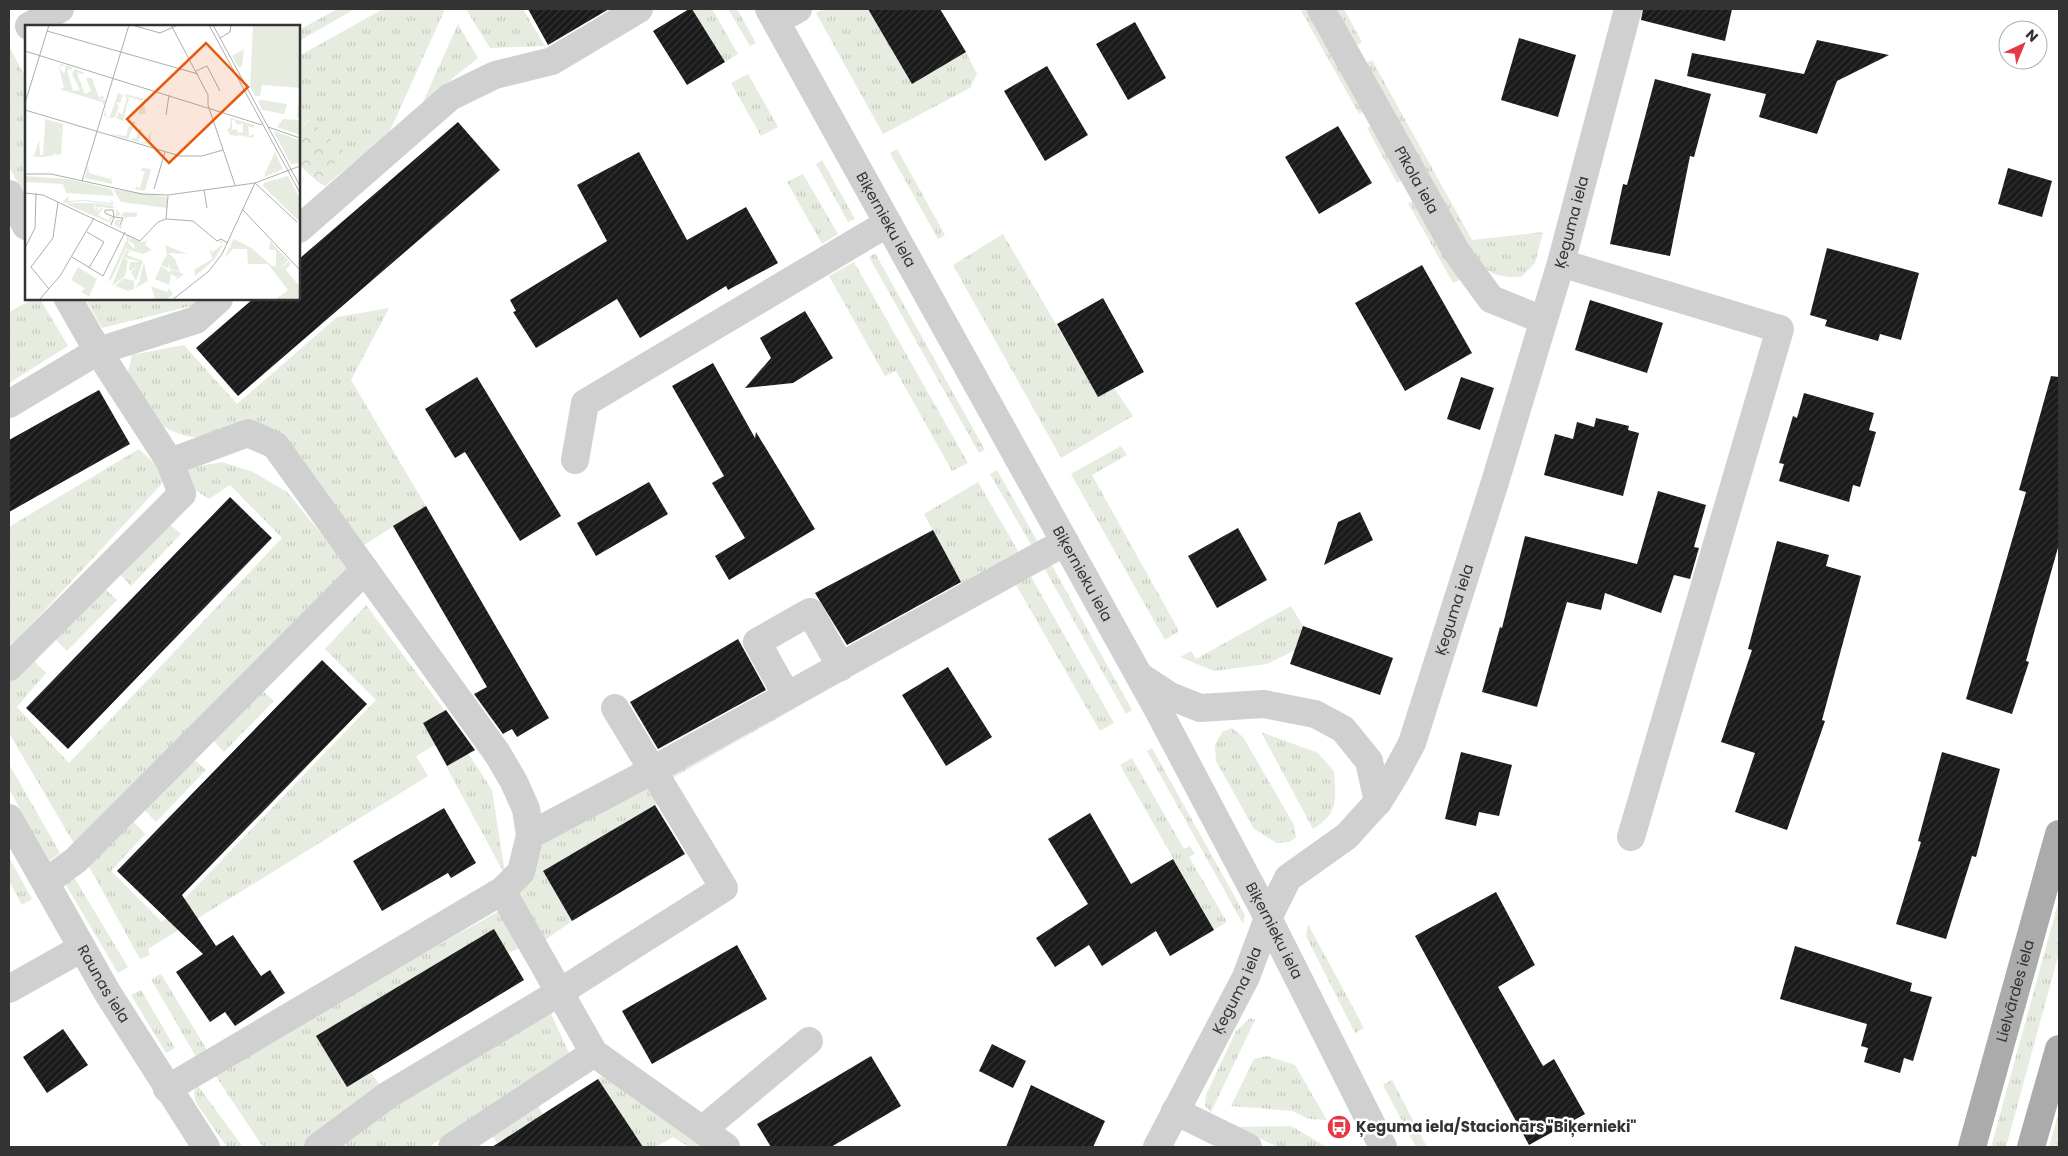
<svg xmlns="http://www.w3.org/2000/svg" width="2068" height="1156" font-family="Poppins,sans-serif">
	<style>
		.grass { fill: url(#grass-tufts) }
		.park { fill: url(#park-crowns) }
		.building { fill: url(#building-hatch) }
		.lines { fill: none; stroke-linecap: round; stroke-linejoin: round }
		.minor { stroke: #d0d0d0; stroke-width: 28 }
		.major { stroke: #ababab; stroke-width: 28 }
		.labels { text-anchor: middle; stroke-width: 5; stroke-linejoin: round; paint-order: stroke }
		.street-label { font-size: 15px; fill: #333; stroke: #fff }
		.poi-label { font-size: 15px; font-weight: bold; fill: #333; stroke: #fff; text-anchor: start }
		.inset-road { fill: none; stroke: #adadad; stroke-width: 1 }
		.view { fill: #e8590c; fill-opacity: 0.15; stroke: #e8590c; stroke-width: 2.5 }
		.inset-edge { fill: none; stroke: #333; stroke-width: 2.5 }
	</style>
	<defs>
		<pattern id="grass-tufts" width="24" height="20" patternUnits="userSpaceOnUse" patternTransform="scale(1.25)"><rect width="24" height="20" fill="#e6ecdf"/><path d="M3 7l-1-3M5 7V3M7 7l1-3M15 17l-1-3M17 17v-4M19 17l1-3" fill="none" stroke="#c6cbc0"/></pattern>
		<pattern id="park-crowns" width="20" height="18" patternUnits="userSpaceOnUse" patternTransform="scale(1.25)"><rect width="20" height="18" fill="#e6ecdf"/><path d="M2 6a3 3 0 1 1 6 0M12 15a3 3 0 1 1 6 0" fill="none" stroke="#c6cbc0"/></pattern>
		<pattern id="building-hatch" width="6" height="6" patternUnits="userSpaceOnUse" patternTransform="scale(1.25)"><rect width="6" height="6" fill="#1a1a1a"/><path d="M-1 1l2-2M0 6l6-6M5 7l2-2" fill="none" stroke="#333"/></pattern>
	</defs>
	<rect width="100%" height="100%" fill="#fff"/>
	<!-- grass -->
	<path class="grass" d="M 337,9 L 355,9 L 299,41 L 299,30 Z
		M 383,9 L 445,9 L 389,133 L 325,186 L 318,182 L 345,152 L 308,120 L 299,131 L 299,56 Z
		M 466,9 L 523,9 L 545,46 L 490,48 Z
		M 692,9 L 712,9 L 738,54 L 725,62 Z
		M 728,9 L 737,9 L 756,43 L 750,46 Z
		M 823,9 L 868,9 L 912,84 L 966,52 L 977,74 L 970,88 L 883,134 L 816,13 Z
		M 1300,9 L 1307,9 L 1363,112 L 1359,114 Z
		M 1337,9 L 1344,9 L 1362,42 L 1357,45 Z
		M 458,24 L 478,58 L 423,102 Z
		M 10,48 L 26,78 L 26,190 L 23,192 L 9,167 Z
		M 1372,60 L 1472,240 L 1543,232 L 1535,263 L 1521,277 C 1491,278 1486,270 1466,250 L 1364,64 Z
		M 748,74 L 778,127 L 761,136 L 731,83 Z
		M 1372,125 L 1402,180 L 1397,183 L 1367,128 Z
		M 897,149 L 945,235 L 938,239 L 890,153 Z
		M 822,160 L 855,219 L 848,222 L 816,164 Z
		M 803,174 L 838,234 L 822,244 L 787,182 Z
		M 1415,200 L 1461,279 L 1453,283 L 1408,203 Z
		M 1003,234 L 1098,396 L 1114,388 L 1133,416 L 1061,458 L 953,265 Z
		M 875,253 L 985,450 L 979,453 L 869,257 Z
		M 854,262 L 968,463 L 952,471 L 896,371 L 885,376 L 829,276 Z
		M 33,299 L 40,299 L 68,346 L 9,383 L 9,312 Z
		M 85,299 L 200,299 L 191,306 L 102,328 Z
		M 389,308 L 351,380 L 426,506 L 359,548 L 286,443 C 255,441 178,445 159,422 C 147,408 138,388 128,372 L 132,355 L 184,345 L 237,404 L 337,317 Z
		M 1121,446 L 1127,455 L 1092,475 L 1179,631 L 1165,640 L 1071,474 Z
		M 139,449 L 168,477 L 9,649 L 9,527 Z
		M 222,462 L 253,472 L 287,492 L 351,570 L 76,847 L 9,733 L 9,679 L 30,657 L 46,673 L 17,707 L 69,763 L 282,538 L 230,485 L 209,499 L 192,488 L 188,468 Z
		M 997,470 L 1039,544 L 1033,548 L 990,474 Z
		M 978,482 L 1022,558 L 965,590 L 924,514 Z
		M 166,521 L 181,534 L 131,586 L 116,570 Z
		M 1050,562 L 1132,710 L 1126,714 L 1043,566 Z
		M 1029,573 L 1114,723 L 1100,731 L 1015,583 L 671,779 L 669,775 Z
		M 102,586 L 117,600 L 67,651 L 52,636 Z
		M 366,605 L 445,711 L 423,723 L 435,745 L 416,756 L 428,776 L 148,949 L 150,955 L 140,959 L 86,861 L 129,817 L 145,834 L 111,871 L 162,922 L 376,700 L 325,649 Z
		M 1291,606 L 1303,626 L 1295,650 L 1267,664 L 1214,671 L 1180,657 L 1191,651 L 1196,659 Z
		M 259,687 L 274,701 L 224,752 L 209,736 Z
		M 1232,728 L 1243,737 L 1294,825 L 1296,837 L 1290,842 L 1277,843 L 1254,829 L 1216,761 L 1215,745 L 1222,732 Z
		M 1261,732 L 1318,753 L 1334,771 C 1336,799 1339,813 1313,829 Z
		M 1152,748 L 1245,915 L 1243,924 L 1147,751 Z
		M 468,753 L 492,790 L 505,873 L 502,881 L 199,1062 L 151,979 L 161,974 L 207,1050 L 504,873 L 446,766 Z
		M 191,757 L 206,770 L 156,822 L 141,806 Z
		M 1132,758 L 1184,849 L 1190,846 L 1195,854 L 1189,857 L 1227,922 L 1214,930 L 1120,765 Z
		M 9,764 L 60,853 L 49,861 L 9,789 Z
		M 648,784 L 660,802 L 543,871 L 572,921 L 544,941 L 514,891 L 537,851 L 547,840 Z
		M 9,857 L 32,899 L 22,905 L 9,881 Z
		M 72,874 L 128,967 L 118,973 L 63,880 Z
		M 2059,900 L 2059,953 L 2006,1147 L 1991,1147 Z
		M 499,911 L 522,947 L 508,953 L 347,1087 L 371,1073 L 385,1091 L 301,1147 L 263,1147 L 213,1072 Z
		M 1308,924 L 1364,1028 L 1355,1033 L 1306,936 Z
		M 141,990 L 175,1048 L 166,1053 L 131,995 Z
		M 548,1007 L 569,1053 L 429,1147 L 333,1147 Z
		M 1250,1018 L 1255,1020 L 1211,1112 L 1205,1106 L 1206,1095 L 1236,1031 Z
		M 1267,1056 L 1295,1065 L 1327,1120 L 1309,1119 L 1292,1111 L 1231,1106 L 1254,1059 Z
		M 608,1072 L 710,1147 L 689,1147 L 673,1137 L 656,1147 L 623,1147 L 637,1138 L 598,1079 Z
		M 1392,1080 L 1427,1147 L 1416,1147 L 1383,1085 Z
		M 198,1086 L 243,1147 L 227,1147 L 196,1103 L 194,1092 Z
		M 536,1103 L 543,1114 L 497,1143 L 490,1132 Z
		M 2059,1112 L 2059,1147 L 2049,1147 Z
		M 1291,1126 L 1327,1147 L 1278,1147 L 1236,1127 Z"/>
	<!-- park -->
	<path class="park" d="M 309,120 L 345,152 L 318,182 L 299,165 L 299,131 Z"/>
	<!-- building -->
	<path class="building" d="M 528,9 L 609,9 L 548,45 Z
		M 689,9 L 692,9 L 725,62 L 687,85 L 653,31 Z
		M 868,9 L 940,9 L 966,52 L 912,84 Z
		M 1643,9 L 1732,9 L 1725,41 L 1641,20 Z
		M 1135,22 L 1166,78 L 1128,100 L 1096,44 Z
		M 1519,38 L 1576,55 L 1558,117 L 1501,100 Z
		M 1817,40 L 1889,55 L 1837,81 L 1817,134 L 1759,117 L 1766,94 L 1687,76 L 1692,53 L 1804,74 Z
		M 1047,66 L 1088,135 L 1045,161 L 1004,91 Z
		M 1655,79 L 1711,94 L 1694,157 L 1690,156 L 1670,256 L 1610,244 L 1623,184 L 1627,185 Z
		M 458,122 L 500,170 L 238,396 L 196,348 L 253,299 L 299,299 L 299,259 Z
		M 1338,126 L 1372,183 L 1319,214 L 1285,157 Z
		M 639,152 L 687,240 L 746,207 L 778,263 L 728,290 L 726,286 L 640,338 L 617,299 L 536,348 L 513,312 L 516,311 L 510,300 L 607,241 L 577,185 Z
		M 2008,168 L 2052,181 L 2042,217 L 1998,204 Z
		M 1827,248 L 1919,273 L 1901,340 L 1880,334 L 1878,341 L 1825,326 L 1827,320 L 1810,315 Z
		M 1422,265 L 1472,353 L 1405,391 L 1355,303 Z
		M 1103,298 L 1144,372 L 1098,397 L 1057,324 Z
		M 1590,300 L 1663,323 L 1647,373 L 1575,350 Z
		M 805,311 L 833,358 L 793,383 L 745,388 L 771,358 L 760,338 Z
		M 713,363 L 755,438 L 756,432 L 815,529 L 729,580 L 715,556 L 745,538 L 712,483 L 724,476 L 672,386 Z
		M 2051,376 L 2059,377 L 2059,544 L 2026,661 L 2029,662 L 2012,714 L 1966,699 L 2026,492 L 2019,490 Z
		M 477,377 L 561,516 L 520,541 L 465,452 L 455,458 L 425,409 Z
		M 1461,377 L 1494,388 L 1480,430 L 1447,419 Z
		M 99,390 L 130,444 L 9,512 L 9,440 Z
		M 1804,393 L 1874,413 L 1869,430 L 1876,432 L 1860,487 L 1853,485 L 1849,502 L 1779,481 L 1784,464 L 1779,463 L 1793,416 L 1797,418 Z
		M 1596,418 L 1629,426 L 1628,430 L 1639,433 L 1623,496 L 1544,475 L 1555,434 L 1573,439 L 1577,422 L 1594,427 Z
		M 649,482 L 668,514 L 596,556 L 577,523 Z
		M 1658,491 L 1706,505 L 1694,547 L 1699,548 L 1690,579 L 1674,575 L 1661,613 L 1605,593 L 1601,610 L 1567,602 L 1537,707 L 1482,692 L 1500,627 L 1502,628 L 1525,536 L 1637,564 Z
		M 230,497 L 272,538 L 68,749 L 26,708 Z
		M 426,506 L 549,718 L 517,737 L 512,729 L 503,734 L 474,694 L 487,687 L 393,526 Z
		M 1360,512 L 1373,540 L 1324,565 L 1338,522 Z
		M 1238,528 L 1267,580 L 1217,608 L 1188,556 Z
		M 933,530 L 961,582 L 847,645 L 815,593 Z
		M 1777,541 L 1829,555 L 1826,566 L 1861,576 L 1822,720 L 1825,721 L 1787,830 L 1735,812 L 1755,753 L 1721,742 L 1752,650 L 1748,649 Z
		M 1303,626 L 1393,658 L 1380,695 L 1290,664 Z
		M 738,639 L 766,690 L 658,749 L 630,702 Z
		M 322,660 L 367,704 L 182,895 L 216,946 L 233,935 L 261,976 L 270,970 L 285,993 L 235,1026 L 225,1012 L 210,1022 L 176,972 L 203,954 L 117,871 Z
		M 948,667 L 992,737 L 946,766 L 902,695 Z
		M 446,710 L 475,750 L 447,766 L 423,723 Z
		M 1461,752 L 1512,765 L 1499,816 L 1479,812 L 1476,826 L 1445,819 Z
		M 1942,752 L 2000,769 L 1976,857 L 1972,856 L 1946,939 L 1896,924 L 1921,842 L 1918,841 Z
		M 655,805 L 685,854 L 572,921 L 543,871 Z
		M 444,808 L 476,863 L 451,878 L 448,873 L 382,911 L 353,861 Z
		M 1090,813 L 1131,884 L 1173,859 L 1214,930 L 1170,956 L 1156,931 L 1102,966 L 1089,945 L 1055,967 L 1036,938 L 1088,904 L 1048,839 Z
		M 1496,892 L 1535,965 L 1498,987 L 1543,1066 L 1554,1059 L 1585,1114 L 1529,1145 L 1415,936 Z
		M 494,929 L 524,980 L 347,1087 L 316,1036 Z
		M 737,945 L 767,999 L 652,1064 L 622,1011 Z
		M 1795,946 L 1912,983 L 1910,991 L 1932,997 L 1913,1061 L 1904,1058 L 1900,1073 L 1864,1062 L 1868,1048 L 1861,1046 L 1867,1024 L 1780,999 Z
		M 63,1029 L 88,1065 L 47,1093 L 23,1057 Z
		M 992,1044 L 1026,1061 L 1013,1088 L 979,1071 Z
		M 871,1056 L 901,1106 L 831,1147 L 771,1147 L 757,1124 Z
		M 598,1079 L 643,1147 L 492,1147 L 543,1114 Z
		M 1031,1085 L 1105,1121 L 1093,1147 L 1006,1147 Z"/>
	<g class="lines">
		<!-- minor -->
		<g class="minor">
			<path id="s1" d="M 769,9 L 1157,708 L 1268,918 L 1383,1147"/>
			<path id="s2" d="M 1321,9 L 1456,251 L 1491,299 L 1543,320"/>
			<path d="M 776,21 L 798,9"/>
			<path d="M 29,26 L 60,9"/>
			<path d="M 9,194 L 26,226"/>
			<path d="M 299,229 L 450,97 L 495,75 L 552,61 L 639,9"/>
			<path d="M 1561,263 L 1780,329 L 1631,837"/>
			<path d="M 9,404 L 98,351 L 196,320 L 219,299"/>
			<path d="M 575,460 L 585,403 L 888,223"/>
			<path d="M 9,667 L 182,494 L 170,462 L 98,351 L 68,299"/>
			<path d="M 1141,677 L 1170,696 L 1200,708 L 1264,704 L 1315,714 L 1343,729 L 1369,761 L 1378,802"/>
			<path d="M 787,696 L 757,642 L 810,612 L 841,667"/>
			<path id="s3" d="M 9,818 L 107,992 L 206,1147"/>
			<path d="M 530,835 L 653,770 L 1065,542"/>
			<path d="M 46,882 L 76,860 L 365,570"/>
			<path d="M 502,891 L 594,1053 L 726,1147"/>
			<path d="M 9,989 L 82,948"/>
			<path d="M 167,1089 L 502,891 L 521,872 L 530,835 L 526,809 L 514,782 L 497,753 L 275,445 L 248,433 L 170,462"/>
			<path d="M 1175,1111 L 1248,1147"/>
			<path d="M 702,1130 L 809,1041"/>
			<path d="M 318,1147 L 388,1095 L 560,992 L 724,888 L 615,708"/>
			<path d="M 452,1147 L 594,1053"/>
			<path id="s4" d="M 1157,1147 L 1246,977 L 1268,918 L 1288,878 L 1347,836 L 1364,817 L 1378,802 L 1396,773 L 1412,743 L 1495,482 L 1561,263 L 1628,9"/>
		</g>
		<!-- major -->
		<g class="major">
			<path id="s5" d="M 1972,1147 L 2059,834"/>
			<path d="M 2031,1147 L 2059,1049"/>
		</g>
	</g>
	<!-- icons -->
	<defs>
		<g id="bus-disc" transform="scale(1.25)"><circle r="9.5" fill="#e63946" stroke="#fff"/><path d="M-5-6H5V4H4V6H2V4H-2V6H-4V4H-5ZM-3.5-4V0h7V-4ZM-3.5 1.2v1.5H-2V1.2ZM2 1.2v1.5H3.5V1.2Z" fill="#fff"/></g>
	</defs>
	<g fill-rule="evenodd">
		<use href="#bus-disc" x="1339" y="1127"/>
	</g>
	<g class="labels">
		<!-- street labels -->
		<g class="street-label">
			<text dy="5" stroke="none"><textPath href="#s2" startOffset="196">Pīkola iela</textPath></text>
			<text dy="5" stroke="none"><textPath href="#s1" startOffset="241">Biķernieku iela</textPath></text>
			<text dy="5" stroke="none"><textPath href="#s4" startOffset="1031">Ķeguma iela</textPath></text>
			<text dy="5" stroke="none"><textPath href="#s1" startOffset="646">Biķernieku iela</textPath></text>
			<text dy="5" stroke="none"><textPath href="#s4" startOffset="626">Ķeguma iela</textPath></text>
			<text dy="5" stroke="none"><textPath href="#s1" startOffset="1051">Biķernieku iela</textPath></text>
			<text dy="5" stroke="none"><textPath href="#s3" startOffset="191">Raunas iela</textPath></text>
			<text dy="5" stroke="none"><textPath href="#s4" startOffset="176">Ķeguma iela</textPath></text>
			<text dy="5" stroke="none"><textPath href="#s5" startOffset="162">Lielvārdes iela</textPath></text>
		</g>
		<!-- poi labels -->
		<g class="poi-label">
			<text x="1356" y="1132">Ķeguma iela/Stacionārs "Biķernieki"</text>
		</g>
	</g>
	<!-- overview -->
	<g transform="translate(25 25)">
		<rect width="275" height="275" fill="#fff"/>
		<path d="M 36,39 L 40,40 L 34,42 L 39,49 L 41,40 L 49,43 L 42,45 L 48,66 L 55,65 L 47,49 L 50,44 L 60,48 L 55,49 L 53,46 L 53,51 L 60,69 L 66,66 L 61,53 L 67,53 L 74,73 L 77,70 L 80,73 L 74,75 L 81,75 L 79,80 L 77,77 L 34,64 L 39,63 L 34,42 ZM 93,68 L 98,70 L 95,78 L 90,77 L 94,81 L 90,92 L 86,93 L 79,91 L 80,83 L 81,91 L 85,92 ZM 99,69 L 124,75 L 117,75 L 116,80 L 119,78 L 121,89 L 113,89 L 110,100 L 103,98 L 104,95 L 111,97 L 117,76 L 104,72 L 98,96 L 91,93 L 94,87 L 97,90 L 102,73 ZM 206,93 L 229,100 L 229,103 L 223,101 L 224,111 L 229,109 L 229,113 L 213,110 L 213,107 L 218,108 L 218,98 L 213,100 L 209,95 L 207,95 L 207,105 L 212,104 L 213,111 L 205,110 L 202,104 L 205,103 ZM 20,94 L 38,99 L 36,129 L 18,132 L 0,131 L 9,131 L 14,115 L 15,130 L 30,130 L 34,124 L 35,103 L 20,100 ZM 104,100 L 108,102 L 103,114 L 106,115 L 107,113 L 111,113 L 114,104 L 117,104 L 114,117 L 107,115 L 115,118 L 121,116 L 126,106 L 126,120 L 117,118 L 126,121 L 85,109 L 101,111 ZM 248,106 L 257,109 L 254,116 L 270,133 L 275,129 L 275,138 L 266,139 ZM 63,140 L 64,148 L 85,154 L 86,151 L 87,159 L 60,153 ZM 117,143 L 126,144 L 120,166 L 110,164 L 111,161 L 115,163 L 120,146 L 116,146 ZM 0,151 L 43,154 L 86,164 L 89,171 L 41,168 L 38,159 L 0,157 ZM 88,164 L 142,172 L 142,183 L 96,177 ZM 44,171 L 43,176 L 61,175 L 86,178 L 87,173 L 88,180 L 59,176 L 39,178 L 45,181 L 42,178 L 69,178 L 70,187 L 71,183 L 74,182 L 71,188 L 76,183 L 84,182 L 70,182 L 70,178 L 88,181 L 89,183 L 78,183 L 73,190 L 85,196 L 84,191 L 87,193 L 85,198 L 37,177 ZM 91,184 L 96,190 L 99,189 L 97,187 L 113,188 L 111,192 L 102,192 L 96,204 L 87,199 L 97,203 L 89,199 L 91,195 L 97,194 L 93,199 L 97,201 L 101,194 L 96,190 L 91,191 ZM 101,209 L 105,212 L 103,217 L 109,224 L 110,220 L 104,216 L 106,212 L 115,217 L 122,216 L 120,220 L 127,225 L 118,229 L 101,224 L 103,219 L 86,255 L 83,256 L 102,214 ZM 209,214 L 228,224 L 247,241 L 251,241 L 251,225 L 244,225 L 245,216 L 263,235 L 255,244 L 264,236 L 266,238 L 261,245 L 275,262 L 275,274 L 250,275 L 263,265 L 243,239 L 223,239 L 222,224 L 208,224 L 199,233 ZM 196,215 L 198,220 L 189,235 L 170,251 L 169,245 L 187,234 L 185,225 L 188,227 L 198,219 L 194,217 ZM 140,220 L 162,229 L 143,228 L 150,234 L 155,247 L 144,243 L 143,238 L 143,243 L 136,240 L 142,229 ZM 101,225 L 105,226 L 102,230 L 118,236 L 111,256 L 106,247 L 113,241 L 105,246 L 104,243 L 105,237 L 115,237 L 98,232 ZM 98,232 L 103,235 L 100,251 L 87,261 ZM 119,237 L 123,256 L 110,263 L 114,257 ZM 136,241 L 146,248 L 145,244 L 159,249 L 151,255 L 152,252 L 146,249 L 144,260 L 130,254 ZM 99,253 L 109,256 L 109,264 L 103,266 L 90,261 ZM 126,261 L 142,267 L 144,263 L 148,269 L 141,275 L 124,275 L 130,273 Z" fill="#e6ecdf"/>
		<path d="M 228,0 L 275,0 L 275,93 L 272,93 L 275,63 L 237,60 L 235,71 L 230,71 L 225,62 ZM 219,24 L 217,41 L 214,43 L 207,31 ZM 236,75 L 262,79 L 259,89 L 237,85 L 233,76 ZM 258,94 L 275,95 L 275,110 L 252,102 ZM 257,109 L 275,115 L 275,129 L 270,134 L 254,116 ZM 250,127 L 258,144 L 239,152 L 240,148 ZM 263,151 L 275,174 L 275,197 L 238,161 L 239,158 Z" fill="#e6ecdf"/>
		<path d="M 30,98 L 35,105 L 34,126 L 28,130 L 18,130 L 20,100 ZM 53,242 L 72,254 L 64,272 L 56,267 L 60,263 L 46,255 Z" fill="#e6ecdf"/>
		<path class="inset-road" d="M 107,0 L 135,8 L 153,0M 146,0 L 183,70 L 183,80 L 210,160M 184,0 L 275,168M 188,0 L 275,161M 22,6 L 173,49M 195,13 L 205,7 L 206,0M 0,26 L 237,100M 171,46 L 182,41 L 195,66M 0,78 L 24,0M 0,85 L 155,131 L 177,131 L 198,125M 141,90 L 144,70M 243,102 L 275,113M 0,149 L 26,149 L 117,169 L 143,170 L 230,158 L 275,141M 57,156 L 104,0M 230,158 L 272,197M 129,164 L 140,127M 179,165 L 182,183M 0,168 L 18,170 L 115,216 L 133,197 L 141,194 L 168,196 L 192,216 L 196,214 L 203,218M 217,184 L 275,245M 141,194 L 143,171M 86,200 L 89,192 L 88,185 L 80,185 L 80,188 L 89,192 L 98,193 L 95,200M 62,207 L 79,217 L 64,243M 0,223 L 10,203 L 11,168M 47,232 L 78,251 L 100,207M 24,264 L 6,242 L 28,213 L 33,177M 14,275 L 35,251 L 69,193M 147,275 L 184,246 L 197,229 L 230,158"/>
		<path class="view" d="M 181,18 L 223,62 L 144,138 L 102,94 Z"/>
		<rect width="275" height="275" class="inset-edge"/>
	</g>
	<!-- border -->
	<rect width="2068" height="1156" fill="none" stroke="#333333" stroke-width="20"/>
	<!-- north arrow -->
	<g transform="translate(2023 45) rotate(44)"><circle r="24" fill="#ffffff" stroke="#adadad"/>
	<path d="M0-4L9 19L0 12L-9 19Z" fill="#e63946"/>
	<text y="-8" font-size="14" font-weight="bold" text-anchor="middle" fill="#333333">N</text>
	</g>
</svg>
